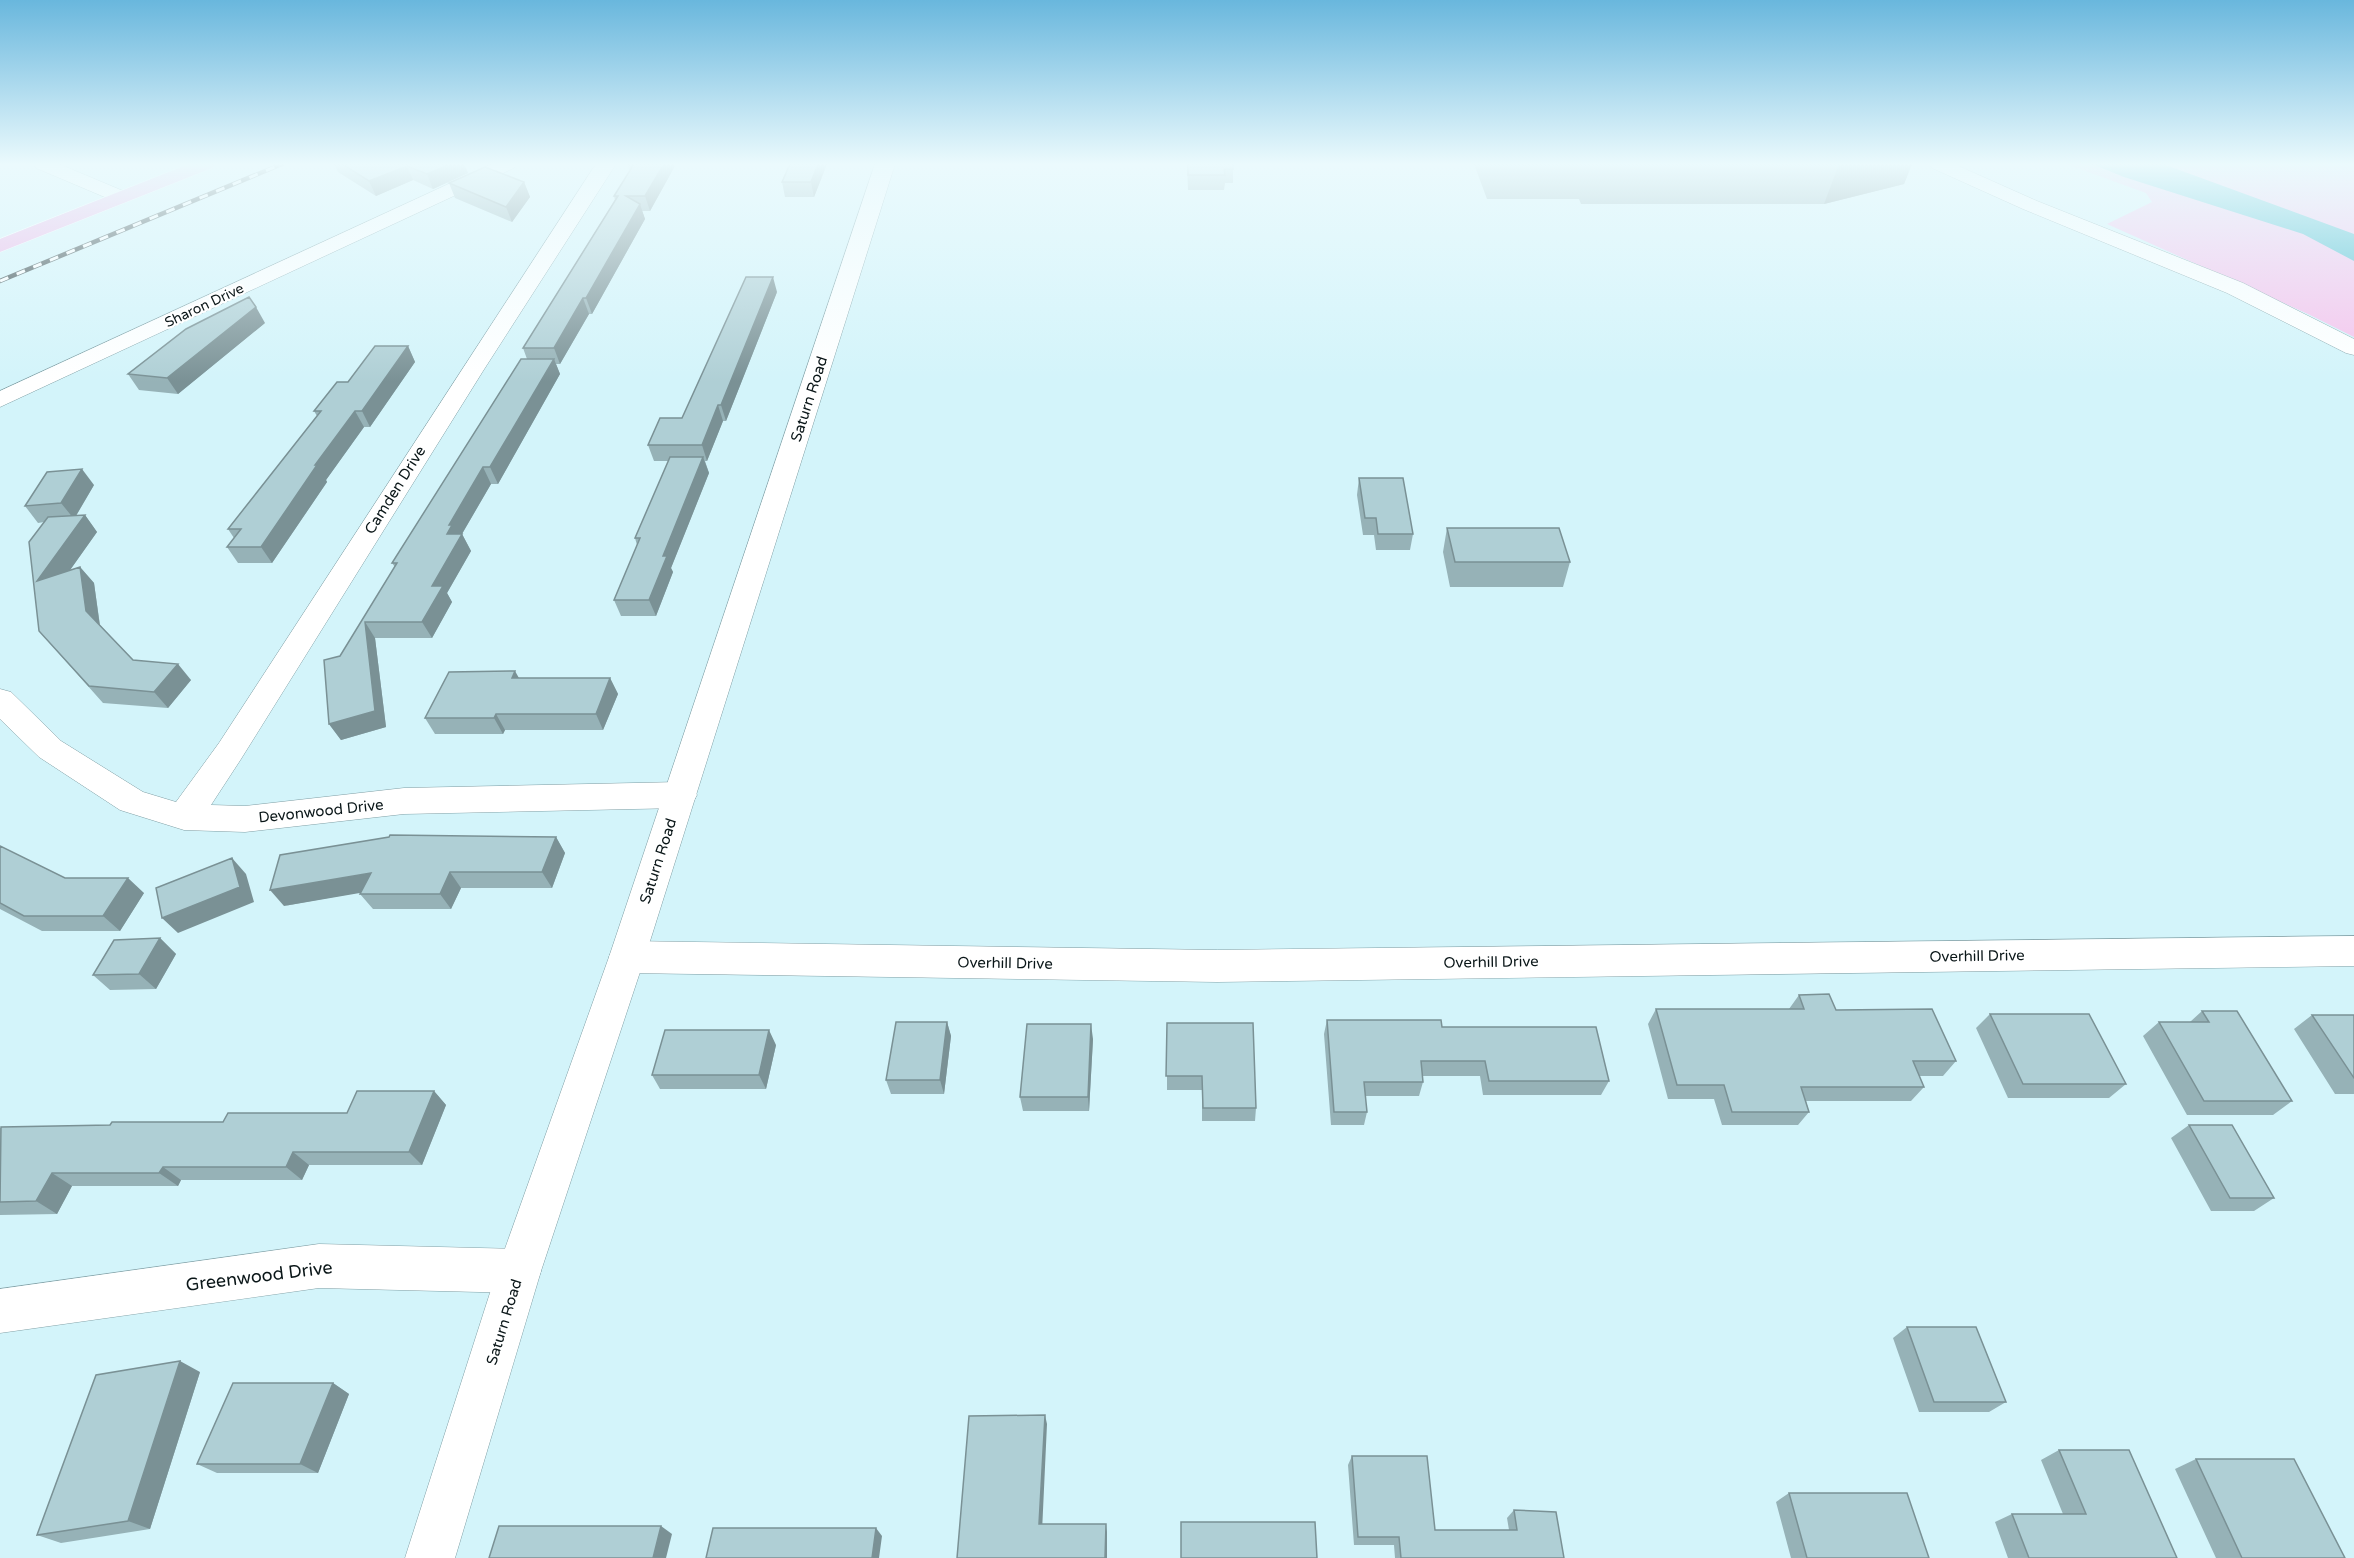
<svg xmlns="http://www.w3.org/2000/svg" width="2354" height="1558" font-family="'Varela Round',sans-serif">
	<style>
		.green { fill: #f6c2ec }
		.water { fill: #4cbbcd }
		.lines { fill: none; stroke-linecap: round; stroke-linejoin: round }
		.minor-casing { stroke: #809fa5; stroke-width: 1 }
		.tertiary-casing { stroke: #809fa5; stroke-width: 1 }
		.primary-casing { stroke: #fff; stroke-width: 1 }
		.minor { fill: #fff; fill-rule: evenodd }
		.tertiary { fill: #fff; fill-rule: evenodd }
		.primary { fill: #f1b3e7; fill-rule: evenodd }
		.rail-casing { stroke: #314144; stroke-width: 4.5 }
		.rail { stroke: #fff; stroke-width: 3; stroke-dasharray: 9; stroke-linecap: butt }
		.wall { fill: #96b2b7 }
		.shaded-wall { fill: #7a9195 }
		.building { fill: #afcfd5; stroke: #7a9195; stroke-width: 1.5 }
		.labels { text-anchor: middle; stroke-width: 4.5; stroke-linejoin: round; paint-order: stroke }
		.far-street-label { font-size: 14px; fill: #0a1618; stroke: #fff }
		.street-label { font-size: 15px; fill: #0a1618; stroke: #fff }
		.near-street-label { font-size: 18px; fill: #0a1618; stroke: #fff }
	</style>
	<rect width="100%" height="100%" fill="#d3f4fa"/>
	<!-- green -->
	<path class="green" d="M 2066,164 L 2354,164 L 2354,337 L 2308,314 L 2107,224 L 2152,202 L 2146,193 Z"/>
	<!-- water -->
	<path class="water" d="M 2092,164 L 2163,164 L 2354,234 L 2354,261 L 2303,234 L 2124,177 Z"/>
	<g class="lines">
		<!-- minor casing -->
		<g class="minor-casing">
			<path id="minor" d="M 34,164 L 59,164 L 128,193 L 131,197 L 128,201 L 114,201 L 36,168 Z
				M 492,164 L 517,164 L 514,168 L 0,407 L 0,391 Z
				M 596,164 L 616,164 L 483,371 L 241,759 L 211,805 L 245,806 L 404,788 L 680,782 L 692,786 L 697,795 L 692,804 L 680,808 L 404,814 L 245,832 L 184,830 L 120,810 L 39,757 L 0,719 L 0,689 L 11,692 L 61,741 L 143,792 L 176,802 L 219,743 Z
				M 2354,936 L 2354,966 L 1217,982 L 627,973 L 614,968 L 609,957 L 614,946 L 627,941 L 1217,950 Z
				M 319,1244 L 519,1249 L 535,1255 L 541,1271 L 535,1287 L 519,1293 L 319,1288 L 0,1333 L 0,1289 Z"/>
		</g>
		<!-- tertiary casing -->
		<g class="tertiary-casing">
			<path id="tertiary" d="M 875,164 L 895,164 L 645,957 L 541,1271 L 455,1558 L 405,1558 L 497,1271 L 609,957 Z
				M 1930,164 L 1954,164 L 2037,201 L 2243,283 L 2354,339 L 2354,355 L 2346,353 L 2227,293 L 2023,209 L 1932,168 Z"/>
		</g>
		<!-- primary casing -->
		<g class="primary-casing">
			<path id="primary" d="M 189,164 L 215,164 L 212,168 L 0,252 L 0,239 Z"/>
		</g>
		<!-- minor -->
		<use href="#minor" class="minor"/>
		<!-- tertiary -->
		<use href="#tertiary" class="tertiary"/>
		<!-- primary -->
		<use href="#primary" class="primary"/>
		<!-- rail casing -->
		<g class="rail-casing">
			<path id="rail" d="M 0,281 L 282,164"/>
		</g>
		<!-- rail -->
		<use href="#rail" class="rail"/>
	</g>
	<!-- wall -->
	<path class="wall" d="M 334,164 L 464,164 L 468,173 L 433,189 L 413,180 L 376,196 L 338,172 Z
		M 627,164 L 676,164 L 650,211 L 642,211 L 645,219 L 592,314 L 589,314 L 560,364 L 556,364 L 560,374 L 498,484 L 491,484 L 462,534 L 471,551 L 447,593 L 452,602 L 432,638 L 375,638 L 386,727 L 341,740 L 329,724 L 340,656 L 395,567 L 392,563 L 527,359 L 523,348 L 615,200 L 614,196 L 630,171 Z
		M 827,164 L 814,197 L 785,197 L 782,182 Z
		M 1187,164 L 1233,169 L 1233,183 L 1225,183 L 1224,190 L 1188,190 Z
		M 1474,164 L 1912,164 L 1904,184 L 1824,204 L 1581,204 L 1579,199 L 1487,199 Z
		M 524,182 L 530,197 L 512,222 L 455,198 L 449,183 Z
		M 777,292 L 726,421 L 723,421 L 707,461 L 705,461 L 709,473 L 671,568 L 673,572 L 656,616 L 621,616 L 614,600 L 637,545 L 635,538 L 669,461 L 654,461 L 648,445 L 682,418 Z
		M 265,323 L 178,394 L 139,390 L 128,374 Z
		M 408,346 L 415,362 L 370,427 L 364,427 L 326,480 L 327,482 L 272,563 L 238,563 L 227,547 L 234,538 L 228,529 L 317,416 L 314,411 L 348,382 Z
		M 1359,478 L 1413,534 L 1410,550 L 1376,550 L 1374,535 L 1363,535 L 1357,495 Z
		M 94,485 L 76,516 L 85,515 L 97,532 L 70,570 L 80,567 L 94,583 L 100,625 L 133,660 L 191,680 L 168,708 L 103,703 L 39,631 L 44,522 L 38,523 L 25,506 Z
		M 1447,528 L 1570,562 L 1563,587 L 1450,587 L 1443,552 Z
		M 519,678 L 610,678 L 618,694 L 603,730 L 505,730 L 503,734 L 435,734 L 425,718 Z
		M 556,837 L 565,853 L 552,888 L 461,888 L 451,909 L 373,909 L 360,894 L 361,892 L 284,906 Z
		M 0,846 L 65,878 L 144,893 L 120,931 L 42,931 L 0,909 Z
		M 160,938 L 176,954 L 156,989 L 110,990 L 93,975 Z
		M 1799,995 L 1836,1010 L 1956,1061 L 1943,1076 L 1919,1076 L 1924,1087 L 1911,1101 L 1806,1101 L 1809,1112 L 1798,1125 L 1722,1125 L 1714,1099 L 1668,1099 L 1648,1024 L 1656,1009 L 1789,1009 Z
		M 2202,1011 L 2292,1101 L 2273,1115 L 2187,1115 L 2143,1036 L 2159,1022 L 2190,1022 Z
		M 1990,1014 L 2126,1084 L 2109,1098 L 2008,1098 L 1976,1028 Z
		M 2312,1015 L 2354,1015 L 2354,1094 L 2335,1094 L 2294,1029 Z
		M 1327,1020 L 1442,1027 L 1609,1081 L 1601,1095 L 1483,1095 L 1480,1076 L 1422,1076 L 1423,1082 L 1419,1096 L 1365,1096 L 1367,1112 L 1364,1125 L 1331,1125 L 1324,1034 Z
		M 947,1022 L 951,1036 L 944,1094 L 891,1094 L 886,1080 Z
		M 1167,1023 L 1256,1108 L 1255,1121 L 1202,1121 L 1202,1090 L 1167,1090 Z
		M 1093,1039 L 1089,1111 L 1023,1111 L 1020,1097 Z
		M 776,1045 L 766,1089 L 660,1089 L 652,1075 Z
		M 434,1091 L 446,1105 L 422,1165 L 309,1165 L 302,1180 L 181,1180 L 178,1186 L 72,1186 L 57,1214 L 0,1215 L 0,1128 L 223,1122 L 347,1113 Z
		M 2189,1125 L 2274,1198 L 2254,1211 L 2211,1211 L 2171,1138 Z
		M 1907,1327 L 2006,1402 L 1989,1412 L 1919,1412 L 1893,1338 Z
		M 200,1372 L 150,1529 L 61,1543 L 37,1535 Z
		M 333,1383 L 349,1394 L 318,1473 L 217,1473 L 197,1464 Z
		M 2059,1450 L 2177,1558 L 2008,1558 L 1995,1522 L 2012,1514 L 2063,1514 L 2041,1460 Z
		M 1352,1456 L 1435,1530 L 1509,1530 L 1507,1518 L 1514,1510 L 1564,1558 L 1395,1558 L 1394,1545 L 1354,1545 L 1348,1465 Z
		M 2196,1459 L 2345,1558 L 2216,1558 L 2175,1469 Z
		M 1789,1493 L 1929,1558 L 1791,1558 L 1776,1502 Z"/>
	<!-- shaded-wall -->
	<path class="shaded-wall" d="M 450,164 L 464,164 L 468,173 L 433,189 L 427,174 Z
		M 664,164 L 676,164 L 650,211 L 645,196 Z
		M 818,164 L 827,164 L 814,197 L 811,182 Z
		M 1839,164 L 1912,164 L 1904,184 L 1824,204 Z
		M 407,166 L 413,180 L 376,196 L 369,181 Z
		M 524,182 L 530,197 L 512,222 L 506,207 Z
		M 640,204 L 645,219 L 592,314 L 586,298 Z
		M 773,277 L 777,292 L 726,421 L 721,405 Z
		M 583,298 L 589,314 L 560,364 L 554,348 Z
		M 256,307 L 265,323 L 178,394 L 167,378 Z
		M 408,346 L 415,362 L 370,427 L 362,411 Z
		M 554,359 L 560,374 L 498,484 L 490,467 Z
		M 718,405 L 723,421 L 707,461 L 702,445 Z
		M 355,411 L 364,427 L 326,480 L 327,482 L 272,563 L 261,547 L 315,465 Z
		M 703,457 L 709,473 L 671,568 L 673,572 L 656,616 L 649,600 L 663,556 Z
		M 483,467 L 491,484 L 459,539 L 462,534 L 471,551 L 447,593 L 452,602 L 432,638 L 422,622 L 449,525 Z
		M 82,469 L 94,485 L 74,519 L 61,503 Z
		M 85,515 L 97,532 L 51,597 L 37,581 Z
		M 80,567 L 94,583 L 100,627 L 86,611 Z
		M 365,622 L 375,638 L 386,727 L 341,740 L 329,724 Z
		M 178,664 L 191,680 L 168,708 L 154,692 Z
		M 515,671 L 524,687 L 512,678 Z
		M 610,678 L 618,694 L 603,730 L 596,714 Z
		M 496,714 L 505,730 L 503,734 L 494,718 Z
		M 556,837 L 565,853 L 552,888 L 542,872 Z
		M 232,858 L 246,874 L 254,902 L 178,933 L 162,918 Z
		M 450,872 L 461,888 L 451,909 L 440,894 Z
		M 371,873 L 383,889 L 284,906 L 270,890 Z
		M 128,878 L 144,893 L 120,931 L 103,916 Z
		M 160,938 L 176,954 L 156,989 L 139,974 Z
		M 947,1022 L 951,1036 L 944,1094 L 940,1080 Z
		M 1091,1024 L 1093,1039 L 1089,1111 L 1088,1097 Z
		M 769,1030 L 776,1045 L 766,1089 L 759,1075 Z
		M 434,1091 L 446,1105 L 422,1165 L 409,1152 Z
		M 293,1152 L 309,1165 L 302,1180 L 286,1167 Z
		M 163,1167 L 181,1180 L 178,1186 L 159,1173 Z
		M 52,1173 L 72,1186 L 57,1214 L 36,1201 Z
		M 180,1361 L 200,1372 L 150,1529 L 128,1521 Z
		M 333,1383 L 349,1394 L 318,1473 L 300,1464 Z
		M 1045,1415 L 1047,1424 L 1042,1532 L 1039,1524 Z
		M 1106,1524 L 1107,1532 L 1107,1558 L 1105,1558 Z
		M 661,1526 L 672,1534 L 666,1558 L 653,1558 Z
		M 876,1528 L 882,1536 L 879,1558 L 872,1558 Z"/>
	<!-- building -->
	<path class="building" d="M 342,164 L 450,164 L 427,174 L 407,166 L 369,181 Z
		M 634,164 L 664,164 L 645,196 L 626,196 L 640,204 L 586,298 L 583,298 L 554,348 L 523,348 L 618,196 L 614,196 Z
		M 790,164 L 818,164 L 811,182 L 782,182 Z
		M 1188,164 L 1233,164 L 1233,169 L 1224,169 L 1225,175 L 1188,175 Z
		M 485,167 L 524,182 L 506,207 L 449,183 Z
		M 746,277 L 773,277 L 721,405 L 718,405 L 702,445 L 648,445 L 660,418 L 682,418 Z
		M 249,297 L 256,307 L 167,378 L 128,374 L 186,329 Z
		M 375,346 L 408,346 L 362,411 L 355,411 L 315,465 L 317,465 L 261,547 L 227,547 L 241,529 L 228,529 L 321,411 L 314,411 L 337,382 L 348,382 Z
		M 521,359 L 554,359 L 490,467 L 483,467 L 449,525 L 452,525 L 447,534 L 462,534 L 432,586 L 443,586 L 422,622 L 365,622 L 375,711 L 329,724 L 324,660 L 340,656 L 397,563 L 392,563 Z
		M 670,457 L 703,457 L 663,556 L 667,556 L 649,600 L 614,600 L 640,538 L 635,538 Z
		M 82,469 L 61,503 L 25,506 L 47,472 Z
		M 1359,478 L 1403,478 L 1413,534 L 1378,534 L 1376,518 L 1365,518 Z
		M 85,515 L 37,581 L 80,567 L 86,611 L 133,660 L 178,664 L 154,692 L 89,686 L 39,631 L 29,542 L 48,517 Z
		M 1447,528 L 1559,528 L 1570,562 L 1455,562 Z
		M 515,671 L 512,678 L 610,678 L 596,714 L 496,714 L 494,718 L 425,718 L 449,672 Z
		M 390,835 L 556,837 L 542,872 L 450,872 L 440,894 L 360,894 L 371,873 L 270,890 L 280,855 L 389,837 Z
		M 0,846 L 65,878 L 128,878 L 103,916 L 24,916 L 0,903 Z
		M 232,858 L 240,887 L 162,918 L 156,888 Z
		M 160,938 L 139,974 L 93,975 L 114,940 Z
		M 1829,994 L 1836,1010 L 1932,1009 L 1956,1061 L 1913,1061 L 1924,1087 L 1801,1087 L 1809,1112 L 1732,1112 L 1724,1085 L 1677,1085 L 1656,1009 L 1804,1009 L 1799,995 Z
		M 2202,1011 L 2237,1011 L 2292,1101 L 2204,1101 L 2159,1022 L 2209,1022 Z
		M 1990,1014 L 2089,1014 L 2126,1084 L 2023,1084 Z
		M 2312,1015 L 2354,1015 L 2354,1078 Z
		M 1327,1020 L 1441,1020 L 1442,1027 L 1596,1027 L 1609,1081 L 1489,1081 L 1485,1061 L 1421,1061 L 1423,1082 L 1364,1082 L 1367,1112 L 1334,1112 Z
		M 896,1022 L 947,1022 L 940,1080 L 886,1080 Z
		M 1167,1023 L 1253,1023 L 1256,1108 L 1203,1108 L 1202,1076 L 1166,1076 Z
		M 1027,1024 L 1091,1024 L 1088,1097 L 1020,1097 Z
		M 665,1030 L 769,1030 L 759,1075 L 652,1075 Z
		M 357,1091 L 434,1091 L 409,1152 L 293,1152 L 286,1167 L 163,1167 L 159,1173 L 52,1173 L 36,1201 L 0,1202 L 1,1127 L 110,1125 L 112,1122 L 223,1122 L 228,1113 L 347,1113 Z
		M 2189,1125 L 2232,1125 L 2274,1198 L 2230,1198 Z
		M 1907,1327 L 1976,1327 L 2006,1402 L 1934,1402 Z
		M 180,1361 L 128,1521 L 37,1535 L 96,1375 Z
		M 233,1383 L 333,1383 L 300,1464 L 197,1464 Z
		M 1045,1415 L 1039,1524 L 1106,1524 L 1105,1558 L 957,1558 L 969,1416 Z
		M 2059,1450 L 2129,1450 L 2177,1558 L 2029,1558 L 2012,1514 L 2086,1514 Z
		M 1352,1456 L 1427,1456 L 1435,1530 L 1517,1530 L 1514,1510 L 1556,1512 L 1564,1558 L 1401,1558 L 1399,1537 L 1358,1537 Z
		M 2196,1459 L 2294,1459 L 2345,1558 L 2242,1558 Z
		M 1789,1493 L 1907,1493 L 1929,1558 L 1807,1558 Z
		M 1181,1522 L 1315,1522 L 1317,1558 L 1181,1558 Z
		M 499,1526 L 661,1526 L 653,1558 L 489,1558 Z
		M 713,1528 L 876,1528 L 872,1558 L 706,1558 Z"/>
	<!-- sky -->
	<linearGradient id="sky" x2="0" y2="1"><stop stop-color="#69b7dd"/><stop offset="0.43" stop-color="#ebfafd"/><stop offset="1" stop-color="#ebfafd" stop-opacity="0"/></linearGradient>
	<rect width="2354" height="382" fill="url(#sky)"/>
	<g class="labels">
		<!-- far-street labels -->
		<g class="far-street-label">
			<text transform="translate(204 305) rotate(-25)" y="5">Sharon Drive</text>
		</g>
		<!-- street labels -->
		<g class="street-label">
			<text transform="translate(809 399) rotate(-72)" y="5">Saturn Road</text>
			<text transform="translate(395 490) rotate(-58)" y="5">Camden Drive</text>
			<text transform="translate(321 811) rotate(-6)" y="5">Devonwood Drive</text>
			<text transform="translate(658 861) rotate(-72)" y="5">Saturn Road</text>
			<text transform="translate(1977 956) rotate(-1)" y="5">Overhill Drive</text>
			<text transform="translate(1491 962) rotate(-1)" y="5">Overhill Drive</text>
			<text transform="translate(1005 963) rotate(1)" y="5">Overhill Drive</text>
			<text transform="translate(504 1322) rotate(-73)" y="5">Saturn Road</text>
		</g>
		<!-- near-street labels -->
		<g class="near-street-label">
			<text transform="translate(259 1276) rotate(-7)" y="6">Greenwood Drive</text>
		</g>
	</g>
</svg>
